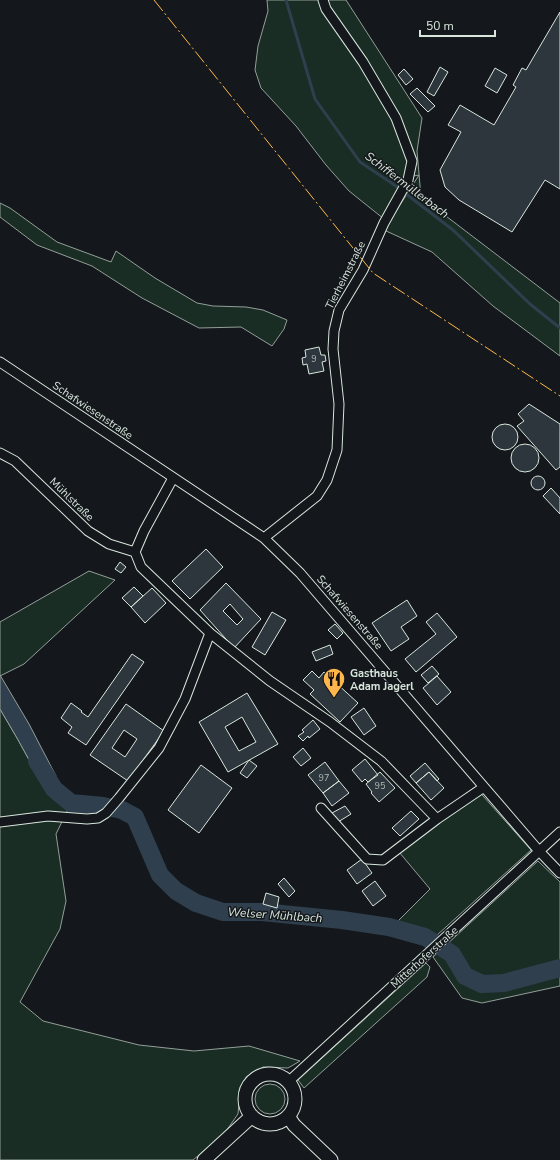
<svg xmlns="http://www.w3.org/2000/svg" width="560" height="1160" font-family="'Nunito Sans',sans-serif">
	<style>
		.green { fill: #1a2d24; stroke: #939e99 }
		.water { fill: #2f3f4d; stroke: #939e99 }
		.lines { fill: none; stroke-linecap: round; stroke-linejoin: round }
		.stream { stroke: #2f3f4d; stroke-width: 3 }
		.river { stroke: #2f3f4d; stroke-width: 18 }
		.building { fill: #2c363c; stroke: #d8e6dc; fill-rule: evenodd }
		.minor-casing { stroke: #d8e6dc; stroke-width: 11 }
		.secondary-casing { stroke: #d8e6dc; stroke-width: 15 }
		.minor { stroke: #14181c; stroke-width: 9 }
		.secondary { stroke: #14181c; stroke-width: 13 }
		.power { stroke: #ffb74d; stroke-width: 1; stroke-dasharray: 14 3 2 3; stroke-linecap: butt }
		.labels { text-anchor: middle; stroke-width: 3; stroke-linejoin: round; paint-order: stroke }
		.number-label { font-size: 9px; fill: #adbab4 }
		.street-label { font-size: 11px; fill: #d8e6dc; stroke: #14181c }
		.poi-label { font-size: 11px; font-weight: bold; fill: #d8e6dc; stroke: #14181c; text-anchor: start }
		.water-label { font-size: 12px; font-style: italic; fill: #d8e6dc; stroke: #14181c }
	</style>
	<rect width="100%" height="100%" fill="#14181c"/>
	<!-- green -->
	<path class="green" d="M 267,0 L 346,0 L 422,118 L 417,151 L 421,197 L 560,303 L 560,356 L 493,306 L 432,252 L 384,230 L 419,175 L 408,177 L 384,219 L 349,191 L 326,165 L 296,126 L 261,88 L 255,70 L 258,46 L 268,11 Z
		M 0,203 L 10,208 L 57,242 L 111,262 L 116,251 L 155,278 L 197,303 L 213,306 L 246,307 L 263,310 L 287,320 L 284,329 L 272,346 L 241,327 L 199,328 L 142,298 L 92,266 L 37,245 L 0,217 Z
		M 89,571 L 115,580 L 24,664 L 0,676 L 0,622 Z
		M 0,709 L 17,738 L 43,785 L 71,803 L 56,834 L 66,901 L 60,929 L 20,1002 L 43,1021 L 139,1045 L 194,1051 L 249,1046 L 300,1061 L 288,1068 L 263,1067 L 246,1077 L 240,1092 L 238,1114 L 224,1134 L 193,1160 L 0,1160 Z
		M 475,787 L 531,850 L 436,936 L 389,930 L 430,889 L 394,846 Z
		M 538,861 L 560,882 L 560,986 L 482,1003 L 462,998 L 433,957 Z
		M 426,963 L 430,967 L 427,977 L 304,1088 L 298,1080 Z
		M255 1099a15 15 0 1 1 30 0a15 15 0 1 1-30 0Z"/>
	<!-- water -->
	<path class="water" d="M 0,675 L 29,724 L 56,776 L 43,785 L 17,738 L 0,709 Z"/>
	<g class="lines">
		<!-- stream -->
		<path class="stream" d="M 286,0 L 315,99 L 360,162 L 393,184 L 453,230 L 530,304 L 560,328"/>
		<!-- river -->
		<path class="river" d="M 37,761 L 54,789 L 71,803 L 103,806 L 122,810 L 135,817 L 160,875 L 176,891 L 196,903 L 223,912 L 262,912 L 342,920 L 389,927 L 425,937 L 452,954 L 465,976 L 482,984 L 504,983 L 560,968"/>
	</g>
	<!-- building -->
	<path class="building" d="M 560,12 L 560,189 L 545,180 L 512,232 L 459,200 L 445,187 L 440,170 L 461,132 L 448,125 L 460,105 L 494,125 L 516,87 L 513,85 L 522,68 L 526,70 Z
		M 440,67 L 448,72 L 434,96 L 427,92 Z
		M 495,68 L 507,75 L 497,93 L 485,86 Z
		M 404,69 L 413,79 L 406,85 L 398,75 Z
		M 417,88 L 435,106 L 428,112 L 410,94 Z
		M 319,347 L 321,355 L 325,355 L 326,361 L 322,362 L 324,371 L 309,374 L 307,364 L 303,365 L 302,358 L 306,357 L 305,350 Z
		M 529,404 L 560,424 L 560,467 L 556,470 L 517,426 L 524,421 L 518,414 Z
		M492 437a13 13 0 1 1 26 0a13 13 0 1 1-26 0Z
		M511 458a14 14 0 1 1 28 0a14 14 0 1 1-28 0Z
		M531 483a7 7 0 1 1 14 0a7 7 0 1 1-14 0Z
		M 551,488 L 560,498 L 560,514 L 543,496 Z
		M 206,549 L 223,567 L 190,599 L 172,581 Z
		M 120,562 L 126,567 L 121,573 L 115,569 Z
		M 226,583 L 261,619 L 234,648 L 200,610 ZM 230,604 L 243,619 L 237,625 L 223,611 Z
		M 134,587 L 143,596 L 131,607 L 122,598 Z
		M 152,588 L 166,603 L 145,623 L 131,607 Z
		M 407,600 L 417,616 L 401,627 L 409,639 L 391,651 L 372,623 Z
		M 272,612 L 286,620 L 265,655 L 252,647 Z
		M 437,613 L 457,637 L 416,672 L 405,659 L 436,634 L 426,622 Z
		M 335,624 L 343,633 L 337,639 L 328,630 Z
		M 330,645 L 333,654 L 316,661 L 312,652 Z
		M 132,654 L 144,662 L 86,745 L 68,733 L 72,727 L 61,718 L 71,703 L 82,711 L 81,712 L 88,717 Z
		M 432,666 L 439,674 L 428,683 L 421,675 Z
		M 312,671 L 319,678 L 324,672 L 358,703 L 340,722 L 310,694 L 314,690 L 303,680 Z
		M 437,676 L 451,692 L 437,705 L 423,688 Z
		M 247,693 L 278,744 L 228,772 L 199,722 ZM 242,717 L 256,742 L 239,751 L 225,727 Z
		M 126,704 L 164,731 L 128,781 L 90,755 ZM 124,730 L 137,739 L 125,757 L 112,748 Z
		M 364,708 L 376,726 L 364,735 L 351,717 Z
		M 313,720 L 320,729 L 309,738 L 308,736 L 303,741 L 298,736 L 304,732 L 302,730 Z
		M 303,748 L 311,758 L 301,766 L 293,757 Z
		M 365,759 L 378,775 L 368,782 L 365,779 L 362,782 L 352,770 Z
		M 249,760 L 257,766 L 247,778 L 240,773 Z
		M 325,762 L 339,781 L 323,793 L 308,775 Z
		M 425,763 L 439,779 L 437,781 L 429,772 L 416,783 L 410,776 Z
		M 201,765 L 232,788 L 199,833 L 168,810 Z
		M 380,772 L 395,788 L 379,802 L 371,793 L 372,792 L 366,784 Z
		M 429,772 L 444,788 L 431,800 L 416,783 Z
		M 339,781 L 349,793 L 332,806 L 323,793 Z
		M 345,806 L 351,814 L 338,822 L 332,813 Z
		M 411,811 L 419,819 L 400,836 L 392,828 Z
		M 362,859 L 372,873 L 357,884 L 347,870 Z
		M 284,878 L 295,891 L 289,897 L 278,884 Z
		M 375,881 L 386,896 L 373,906 L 362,891 Z
		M 266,893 L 279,897 L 277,908 L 263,904 Z"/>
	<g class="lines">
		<!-- minor casing -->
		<g class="minor-casing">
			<path id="minor" d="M 0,362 L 264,538 L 300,573 L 539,851 L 560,873
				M 0,453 L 15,461 L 88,531 L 109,544 L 135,552
				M 173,478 L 144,531 L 135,552 L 141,567 L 210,633 L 270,681 L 330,722 L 381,761 L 437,819 L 484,787
				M 264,538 L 317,496 L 327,480 L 337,450 L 339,404 L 333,349 L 334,331 L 339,310 L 363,270 L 384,223 L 408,180 L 412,161 L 396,118 L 363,62 L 326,9 L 323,0
				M 321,808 L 367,859 L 383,860 L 437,819
				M 0,822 L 48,816 L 87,819 L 98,818 L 106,813 L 119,798 L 159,748 L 185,699 L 210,633
				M 288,1082 L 560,832"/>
		</g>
		<!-- secondary casing -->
		<g class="secondary-casing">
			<path id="secondary" d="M245 1099a25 25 0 1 1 50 0a25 25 0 1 1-50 0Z
				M 288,1116 L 294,1125 L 331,1160
				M 204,1160 L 252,1116"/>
		</g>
		<!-- minor -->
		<use href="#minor" class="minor"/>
		<!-- secondary -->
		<use href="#secondary" class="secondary"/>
		<!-- power -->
		<path class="power" d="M 154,0 L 373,273 L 560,396"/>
	</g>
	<!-- icons -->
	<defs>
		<g id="restaurant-pin" transform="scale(1.15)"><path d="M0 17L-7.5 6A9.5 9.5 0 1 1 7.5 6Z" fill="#ffb74d" stroke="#14181c"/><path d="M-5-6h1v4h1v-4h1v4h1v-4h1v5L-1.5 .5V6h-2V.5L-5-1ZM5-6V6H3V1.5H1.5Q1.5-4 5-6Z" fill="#111"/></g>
	</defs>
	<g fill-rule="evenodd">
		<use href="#restaurant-pin" x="334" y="679"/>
	</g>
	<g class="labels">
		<!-- number labels -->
		<g class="number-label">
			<text x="314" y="362">9</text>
			<text x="324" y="781">97</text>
			<text x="380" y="789">95</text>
		</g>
		<!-- street labels -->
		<g class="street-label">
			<text transform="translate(345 275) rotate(-63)" y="4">Tierheimstraße</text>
			<text transform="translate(93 410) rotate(34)" y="4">Schafwiesenstraße</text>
			<text transform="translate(72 499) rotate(44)" y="4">Mühlstraße</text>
			<text transform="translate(350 612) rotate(49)" y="4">Schafwiesenstraße</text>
			<text transform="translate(424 957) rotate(-42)" y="4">Mitterhoferstraße</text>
		</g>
		<!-- poi labels -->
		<g class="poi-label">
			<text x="350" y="677">Gasthaus<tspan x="350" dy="13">Adam Jagerl</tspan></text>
		</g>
		<!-- water labels -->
		<g class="water-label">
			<text transform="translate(407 185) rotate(37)" y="4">Schiffermüllerbach</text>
			<text transform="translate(275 915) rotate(4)" y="4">Welser Mühlbach</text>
		</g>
	</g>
	<!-- scale -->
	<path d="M420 30v6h75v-6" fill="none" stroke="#d8e6dc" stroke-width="2"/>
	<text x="426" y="30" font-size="12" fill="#d8e6dc" stroke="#14181c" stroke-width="3" paint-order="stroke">50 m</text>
</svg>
